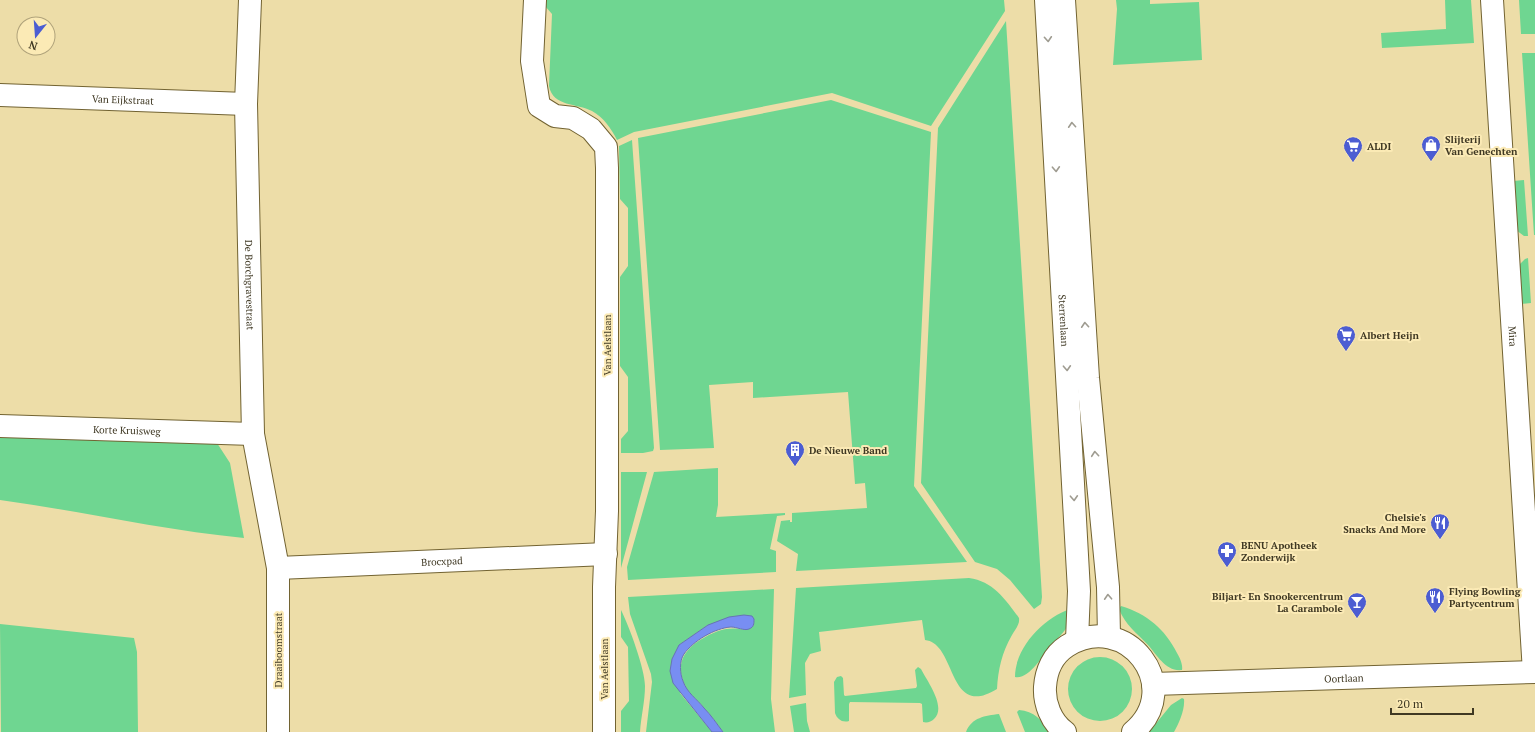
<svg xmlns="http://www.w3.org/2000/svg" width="1535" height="732" font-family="'PT Serif',serif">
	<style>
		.green { fill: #6fd691 }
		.water { fill: #788ef2; stroke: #6774b4 }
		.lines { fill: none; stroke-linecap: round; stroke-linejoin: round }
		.street-casing { stroke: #726332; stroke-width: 24 }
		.secondary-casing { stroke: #726332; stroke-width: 24 }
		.street { stroke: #fff; stroke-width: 22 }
		.secondary { stroke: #fff; stroke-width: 22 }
		.oneway { stroke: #9f9c91 }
		.labels { text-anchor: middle; stroke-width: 4; stroke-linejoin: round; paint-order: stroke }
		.street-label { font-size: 10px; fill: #3f3823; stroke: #fbeab5 }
		.poi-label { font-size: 10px; font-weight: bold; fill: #3f3823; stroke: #fbeab5; text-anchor: start }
	</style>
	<rect width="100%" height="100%" fill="#eddda8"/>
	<!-- green -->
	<path class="green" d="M 544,0 L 1004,0 L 1005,11 L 931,126 L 832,93 L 634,132 L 617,140 C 611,128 604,118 592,111 C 577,103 553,107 549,86 L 552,14 L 545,6 Z
		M 1116,0 L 1150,0 L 1150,4 L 1199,2 L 1202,60 L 1113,65 L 1117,9 Z
		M 1445,0 L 1471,0 L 1474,43 L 1382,48 L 1381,33 L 1446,29 Z
		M 1519,0 L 1535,0 L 1535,34 L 1521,34 Z
		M 1006,21 L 1042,597 L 1041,604 L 1034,609 L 1010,580 L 997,569 L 975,562 L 921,483 L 938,128 Z
		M 1522,53 L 1535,53 L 1535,235 L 1534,235 Z
		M 831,100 L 931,132 L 914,486 L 967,562 L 796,571 L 798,554 L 777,541 L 781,521 L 790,520 L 790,522 L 792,522 L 792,513 L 867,508 L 865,483 L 855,484 L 848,392 L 753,398 L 753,382 L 709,385 L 714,448 L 660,450 L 638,138 Z
		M 632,140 L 654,448 L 653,451 L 643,453 L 621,453 L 621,439 L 628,431 L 628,377 L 620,366 L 620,277 L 628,266 L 628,208 L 620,199 L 619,146 Z
		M 1524,180 L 1528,236 L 1524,236 L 1516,230 L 1513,181 Z
		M 1528,258 L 1531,303 L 1521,304 L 1519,265 L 1525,259 Z
		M 0,438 L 192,438 L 217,443 L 230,463 L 244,538 C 162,530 81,511 0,500 Z
		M 718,468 L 718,505 L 716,517 L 785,513 L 785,515 L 777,516 L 770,549 L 776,551 L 776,572 L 628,580 L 627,567 L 654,472 Z
		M 621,472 L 647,472 L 621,568 Z
		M 969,578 C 993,581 1006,600 1019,618 C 1020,625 1015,629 1012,635 C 1002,652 998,670 997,689 C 947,720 957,643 925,640 L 922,620 L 819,632 L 821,651 L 810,654 L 805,663 L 806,695 L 789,698 L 796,588 Z
		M 774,589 L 771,699 L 775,732 L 723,732 C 717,724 711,715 704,708 C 700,702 693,698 689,692 C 675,671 679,653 700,640 C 717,630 727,626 746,630 L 754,625 L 708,625 L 679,645 L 680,693 L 712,732 L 646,732 L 652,682 L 651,674 L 630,614 L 628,597 Z
		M 1121,606 C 1147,614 1165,629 1177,653 C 1180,658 1183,665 1182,670 C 1166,672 1157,655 1148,645 C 1136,632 1126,626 1119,609 Z
		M 1070,609 C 1070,614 1070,620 1068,624 C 1065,633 1056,639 1051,646 C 1043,655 1029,680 1015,677 C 1015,647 1044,618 1070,609 Z
		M 621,610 C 629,626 645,669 645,686 C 645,701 641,717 640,732 L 621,732 L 621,711 L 629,701 L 628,647 L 621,637 Z
		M 0,624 L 134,638 L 137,652 L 138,732 L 1,732 Z
		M1068 689a32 32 0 1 1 64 0a32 32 0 1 1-64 0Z
		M 918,667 L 921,669 C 927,681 947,707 934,719 C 931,722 927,723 923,722 L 922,704 L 920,703 L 850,702 L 849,704 L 849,721 C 842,723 837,719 835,713 L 834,682 L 837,677 L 841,676 L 843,678 L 844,695 L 845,696 L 916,688 L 917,686 L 915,670 Z
		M 1182,698 L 1184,699 C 1185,710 1179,723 1174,732 L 1149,732 L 1171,705 Z
		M 806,703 L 807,721 L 810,732 L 794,732 L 790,706 Z
		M 1019,710 C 1034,711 1042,720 1050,732 L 1025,732 L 1017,712 Z
		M 999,714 L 1006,732 L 966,732 C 972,717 985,716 999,714 Z"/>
	<!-- water -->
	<path class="water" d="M 744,615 L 752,616 L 754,619 C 754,624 754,627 749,629 C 744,631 737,627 731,627 C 715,628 693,641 684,654 C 679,661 680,674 683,681 C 687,693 697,699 704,708 C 711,715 717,724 723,732 L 712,732 L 673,683 L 670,671 L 672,659 L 679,645 L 708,625 L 729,617 Z"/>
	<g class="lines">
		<!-- street casing -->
		<g class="street-casing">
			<g id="street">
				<path id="s1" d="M 250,0 L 246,104 L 253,434 L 278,568 L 278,732"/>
				<path d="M 535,0 L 532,61 L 539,106 L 555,116 L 573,118 L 591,129 L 606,147 L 607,168 L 607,511 L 604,587 L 604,732"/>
				<path id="s2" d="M 1492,0 L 1534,672"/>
				<path id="s3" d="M 0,95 L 246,104"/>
				<path id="s4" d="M 0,426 L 253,434"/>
				<path id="s5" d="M 278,568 L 606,554"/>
				<path id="s6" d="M 1153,684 L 1535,672"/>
			</g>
		</g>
		<!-- secondary casing -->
		<g class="secondary-casing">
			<g id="secondary">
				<path id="s7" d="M 1046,0 L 1079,591 L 1077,640"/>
				<path d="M 1064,0 L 1088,378 L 1108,587 L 1109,636"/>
				<path d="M 1065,732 C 1051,722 1044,703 1045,687 C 1046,671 1053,655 1067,646 C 1126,609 1186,687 1133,732"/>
			</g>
		</g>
		<!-- street -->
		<use href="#street" class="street"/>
		<!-- secondary -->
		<use href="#secondary" class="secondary"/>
	</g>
	<!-- one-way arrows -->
	<defs><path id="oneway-chevron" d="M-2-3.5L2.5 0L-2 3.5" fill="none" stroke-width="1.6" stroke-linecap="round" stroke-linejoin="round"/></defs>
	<g class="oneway">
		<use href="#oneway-chevron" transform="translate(1048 39) rotate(86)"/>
		<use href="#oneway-chevron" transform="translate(1072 125) rotate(-94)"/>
		<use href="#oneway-chevron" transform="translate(1056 169) rotate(87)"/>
		<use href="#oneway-chevron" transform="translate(1085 325) rotate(-94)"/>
		<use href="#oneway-chevron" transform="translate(1067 368) rotate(87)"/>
		<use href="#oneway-chevron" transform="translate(1095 454) rotate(-95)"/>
		<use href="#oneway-chevron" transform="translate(1074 498) rotate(87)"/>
		<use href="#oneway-chevron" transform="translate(1108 597) rotate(-93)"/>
	</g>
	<!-- icons -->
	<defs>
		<g id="shop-pin" transform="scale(1)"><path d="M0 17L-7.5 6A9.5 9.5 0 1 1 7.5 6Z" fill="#4c5dd2" stroke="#fbeab5"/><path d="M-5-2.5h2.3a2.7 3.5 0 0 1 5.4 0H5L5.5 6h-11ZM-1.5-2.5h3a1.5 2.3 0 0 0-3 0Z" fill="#fff"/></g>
		<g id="supermarket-pin" transform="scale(1)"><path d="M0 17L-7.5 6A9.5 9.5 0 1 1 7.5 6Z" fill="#4c5dd2" stroke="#fbeab5"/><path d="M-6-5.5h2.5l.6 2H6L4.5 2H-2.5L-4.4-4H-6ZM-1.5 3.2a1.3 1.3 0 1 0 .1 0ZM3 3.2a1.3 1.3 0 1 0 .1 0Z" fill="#fff"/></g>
		<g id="building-pin" transform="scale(1)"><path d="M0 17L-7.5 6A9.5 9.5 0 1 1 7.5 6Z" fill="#4c5dd2" stroke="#fbeab5"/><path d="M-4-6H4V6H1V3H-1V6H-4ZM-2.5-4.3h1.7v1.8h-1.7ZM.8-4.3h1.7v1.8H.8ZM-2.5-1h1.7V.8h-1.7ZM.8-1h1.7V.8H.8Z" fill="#fff"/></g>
		<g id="restaurant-pin" transform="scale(1)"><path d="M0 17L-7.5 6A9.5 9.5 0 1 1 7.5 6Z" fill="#4c5dd2" stroke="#fbeab5"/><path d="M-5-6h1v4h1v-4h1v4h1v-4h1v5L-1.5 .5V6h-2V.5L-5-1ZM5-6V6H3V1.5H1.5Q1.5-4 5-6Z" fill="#fff"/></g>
		<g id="pharmacy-pin" transform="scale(1)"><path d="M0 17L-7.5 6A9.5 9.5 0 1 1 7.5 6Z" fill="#4c5dd2" stroke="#fbeab5"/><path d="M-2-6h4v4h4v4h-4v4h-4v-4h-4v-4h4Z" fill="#fff"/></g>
		<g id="bar-pin" transform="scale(1)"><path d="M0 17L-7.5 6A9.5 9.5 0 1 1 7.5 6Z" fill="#4c5dd2" stroke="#fbeab5"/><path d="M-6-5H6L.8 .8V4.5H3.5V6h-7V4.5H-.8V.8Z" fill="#fff"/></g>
	</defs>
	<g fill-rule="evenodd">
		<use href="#shop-pin" x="1431" y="145"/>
		<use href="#supermarket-pin" x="1353" y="146"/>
		<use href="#supermarket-pin" x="1346" y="335"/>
		<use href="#building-pin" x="795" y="450"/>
		<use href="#restaurant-pin" x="1440" y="523"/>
		<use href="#pharmacy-pin" x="1227" y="551"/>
		<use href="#restaurant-pin" x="1435" y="597"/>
		<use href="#bar-pin" x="1357" y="602"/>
	</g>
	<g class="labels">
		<!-- street labels -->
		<g class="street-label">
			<text dy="4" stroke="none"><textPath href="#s3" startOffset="123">Van Eijkstraat</textPath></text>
			<text dy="4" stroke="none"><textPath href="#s1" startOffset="285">De Borchgravestraat</textPath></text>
			<text dy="4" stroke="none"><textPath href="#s7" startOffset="321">Sterrenlaan</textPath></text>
			<text dy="4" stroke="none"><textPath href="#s2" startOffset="337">Mira</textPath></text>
			<text transform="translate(607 345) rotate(-90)" y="4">Van Aelstlaan</text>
			<text dy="4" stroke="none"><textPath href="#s4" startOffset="127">Korte Kruisweg</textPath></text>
			<text dy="4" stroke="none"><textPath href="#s5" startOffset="164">Brocxpad</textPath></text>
			<text transform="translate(278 650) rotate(-90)" y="4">Draaiboomstraat</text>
			<text transform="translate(604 669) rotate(-90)" y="4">Van Aelstlaan</text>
			<text dy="4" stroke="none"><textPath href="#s6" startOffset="191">Oortlaan</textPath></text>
		</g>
		<!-- poi labels -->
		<g class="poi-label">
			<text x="1445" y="143">Slijterij<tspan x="1445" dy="12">Van Genechten</tspan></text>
			<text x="1367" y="150">ALDI</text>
			<text x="1360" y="339">Albert Heijn</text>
			<text x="809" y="454">De Nieuwe Band</text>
			<text x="1426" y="521" text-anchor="end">Chelsie's<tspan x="1426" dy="12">Snacks And More</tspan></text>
			<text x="1241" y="549">BENU Apotheek<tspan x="1241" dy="12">Zonderwijk</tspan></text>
			<text x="1449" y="595">Flying Bowling<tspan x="1449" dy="12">Partycentrum</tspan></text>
			<text x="1343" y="600" text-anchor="end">Biljart- En Snookercentrum<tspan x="1343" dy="12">La Carambole</tspan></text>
		</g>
	</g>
	<!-- north arrow -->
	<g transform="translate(36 36) rotate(197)"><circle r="19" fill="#fbeab5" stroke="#b0a37b"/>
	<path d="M0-3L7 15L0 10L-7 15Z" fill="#4c5dd2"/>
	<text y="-6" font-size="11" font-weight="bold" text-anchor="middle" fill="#3f3823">N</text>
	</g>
	<!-- scale -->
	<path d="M1391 708v6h82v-6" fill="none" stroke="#3f3823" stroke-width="2"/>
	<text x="1397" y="708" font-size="12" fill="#3f3823" stroke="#fbeab5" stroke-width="3" paint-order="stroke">20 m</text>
</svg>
